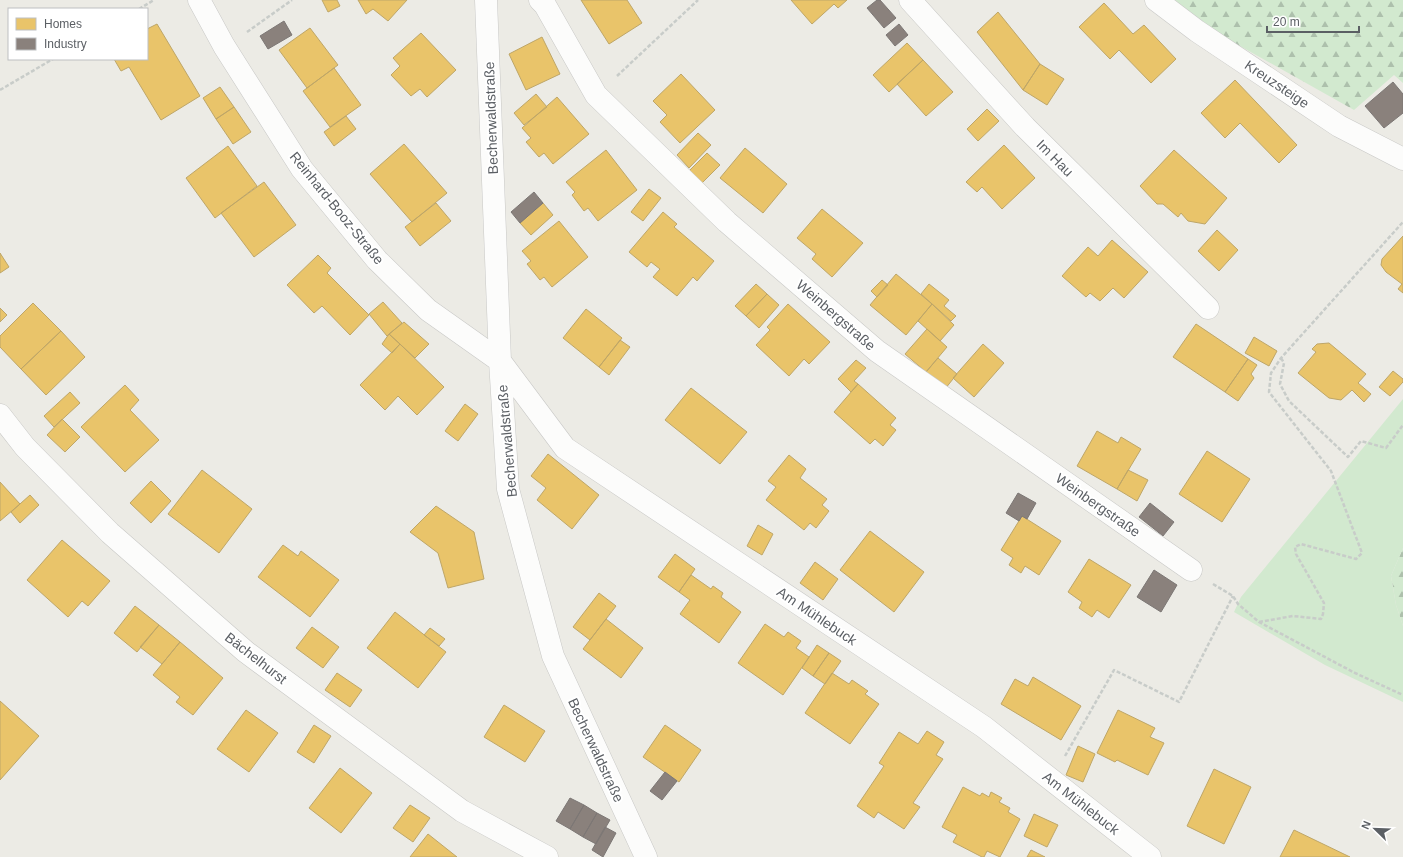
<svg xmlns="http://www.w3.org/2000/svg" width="1403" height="857" font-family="Arial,sans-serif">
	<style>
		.forest { fill: url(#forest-firs) }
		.park { fill: #d2e9cf }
		.homes { fill: #e9c46a; stroke: #bea668 }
		.industry { fill: #8a817c; stroke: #7c7775 }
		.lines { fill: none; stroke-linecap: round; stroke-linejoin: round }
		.street-casing { stroke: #c8c8c6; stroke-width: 23 }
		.path { stroke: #c8ccc9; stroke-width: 2.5; stroke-dasharray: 4 2; stroke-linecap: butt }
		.street { stroke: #fcfcfb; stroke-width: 22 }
		.labels { text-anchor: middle; stroke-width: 4; stroke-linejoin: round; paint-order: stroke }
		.street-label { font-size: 14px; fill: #5b5f64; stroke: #fff }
	</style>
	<defs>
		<pattern id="forest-firs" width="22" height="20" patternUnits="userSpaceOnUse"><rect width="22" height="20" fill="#d2e9cf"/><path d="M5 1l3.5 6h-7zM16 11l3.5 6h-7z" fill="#adc0ac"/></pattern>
	</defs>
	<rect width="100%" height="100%" fill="#ecebe5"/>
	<!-- forest -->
	<path class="forest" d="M 1158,0 L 1403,0 L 1403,83 L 1394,75 L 1354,110 Z
		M 1403,548 L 1403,626 L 1396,605 L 1391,576 Z"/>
	<!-- park -->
	<path class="park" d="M 1403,399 L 1403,548 L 1391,576 L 1396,605 L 1403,626 L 1403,702 L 1325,665 L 1234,612 L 1241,597 Z"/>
	<!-- homes -->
	<path class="homes" d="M 322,0 L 337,0 L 340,6 L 328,12 Z
		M 358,0 L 407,0 L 388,21 L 373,9 L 366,14 Z
		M 581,0 L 627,0 L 642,23 L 609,44 Z
		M 791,0 L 847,0 L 838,8 L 834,4 L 812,24 Z
		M 1104,3 L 1133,34 L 1144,25 L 1176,59 L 1151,83 L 1119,50 L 1110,59 L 1079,27 Z
		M 998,12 L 1040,64 L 1023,90 L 977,32 Z
		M 157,24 L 200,96 L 161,120 L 129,67 L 121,71 L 114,59 L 147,59 L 147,29 Z
		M 310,28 L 338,65 L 307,88 L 279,50 Z
		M 421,33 L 456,70 L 427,97 L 420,89 L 411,96 L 391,75 L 400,66 L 393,58 Z
		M 542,37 L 560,74 L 526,90 L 509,54 Z
		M 907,43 L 923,60 L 889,92 L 873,75 Z
		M 923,60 L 953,92 L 926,116 L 897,84 Z
		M 1040,64 L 1064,79 L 1047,105 L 1023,90 Z
		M 334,68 L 361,105 L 330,127 L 303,91 Z
		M 681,74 L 715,110 L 680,143 L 660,122 L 667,115 L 653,101 Z
		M 1235,80 L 1297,145 L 1279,163 L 1240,123 L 1225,138 L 1201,113 Z
		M 220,87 L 234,107 L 216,119 L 203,98 Z
		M 536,94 L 547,107 L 524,125 L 514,113 Z
		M 557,97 L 589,134 L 553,164 L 544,153 L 539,157 L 526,142 L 531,138 L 522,128 Z
		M 234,107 L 251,132 L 233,144 L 216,119 Z
		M 987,109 L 999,121 L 978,141 L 967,129 Z
		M 346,116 L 356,129 L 334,146 L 324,132 Z
		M 698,133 L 711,145 L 689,168 L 677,155 Z
		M 404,144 L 447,193 L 412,222 L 370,174 Z
		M 1004,145 L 1035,178 L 1002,209 L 982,187 L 977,192 L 966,182 Z
		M 228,146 L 257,186 L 215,218 L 186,178 Z
		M 745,148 L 787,184 L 763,213 L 720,178 Z
		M 606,150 L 637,190 L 598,221 L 588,208 L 584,211 L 572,195 L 575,192 L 566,182 Z
		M 1174,150 L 1227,198 L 1205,224 L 1188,221 L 1181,213 L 1178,217 L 1163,204 L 1157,204 L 1140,186 Z
		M 707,153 L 720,165 L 701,184 L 688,172 Z
		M 264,182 L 296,225 L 254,257 L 221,213 Z
		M 649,189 L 661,198 L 643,221 L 631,212 Z
		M 436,203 L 451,221 L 420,246 L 405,227 Z
		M 543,203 L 553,215 L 531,235 L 520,223 Z
		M 822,209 L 863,243 L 832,277 L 812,259 L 816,254 L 797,238 Z
		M 663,212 L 677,224 L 674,227 L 714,261 L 697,281 L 693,277 L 677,296 L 653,277 L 660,269 L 651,262 L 647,267 L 629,252 Z
		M 559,221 L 588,257 L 552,287 L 544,277 L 540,280 L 527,264 L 531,261 L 522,251 Z
		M 1217,230 L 1238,250 L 1219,271 L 1198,251 Z
		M 1403,236 L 1403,293 L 1398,289 L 1402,284 L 1386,272 L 1381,265 L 1382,259 Z
		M 1112,240 L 1148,272 L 1124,298 L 1113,288 L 1100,301 L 1090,293 L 1086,297 L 1062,276 L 1088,247 L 1098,256 Z
		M 0,253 L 9,267 L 0,273 Z
		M 318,255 L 331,268 L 327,273 L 369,315 L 350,335 L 322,306 L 314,313 L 287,285 Z
		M 896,274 L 932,304 L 906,335 L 870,305 Z
		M 882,280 L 888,285 L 877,297 L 871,291 Z
		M 756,284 L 767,294 L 746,316 L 735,306 Z
		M 929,284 L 949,300 L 944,306 L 956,316 L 951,321 L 921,294 Z
		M 767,294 L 779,305 L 759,328 L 746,316 Z
		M 383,302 L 402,323 L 387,336 L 369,314 Z
		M 33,303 L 61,331 L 21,369 L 0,347 L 0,336 Z
		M 788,304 L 830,342 L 809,364 L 804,359 L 789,376 L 756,345 L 770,330 L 767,327 Z
		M 932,304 L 954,325 L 940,341 L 918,321 Z
		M 0,308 L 7,315 L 0,322 Z
		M 586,309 L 622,338 L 599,367 L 563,338 Z
		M 404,322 L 429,344 L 415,358 L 389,334 Z
		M 1196,324 L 1248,359 L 1225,392 L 1173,357 Z
		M 927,329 L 947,347 L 926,372 L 905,354 Z
		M 61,331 L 85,357 L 46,395 L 21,369 Z
		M 389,334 L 400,344 L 392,353 L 382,344 Z
		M 1254,337 L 1277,351 L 1269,366 L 1245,353 Z
		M 620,340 L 630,347 L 609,375 L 599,367 Z
		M 1329,343 L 1366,374 L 1358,383 L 1371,394 L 1364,402 L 1352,390 L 1341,400 L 1329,398 L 1298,373 L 1316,352 L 1312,349 L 1317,344 Z
		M 400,344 L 444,387 L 417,415 L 398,396 L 385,410 L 360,385 Z
		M 983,344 L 1004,363 L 974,397 L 953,378 Z
		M 938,358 L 957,374 L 945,389 L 926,372 Z
		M 1248,359 L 1257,365 L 1251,374 L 1254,378 L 1238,401 L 1225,392 Z
		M 856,360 L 866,368 L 854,381 L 858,384 L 851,392 L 838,379 Z
		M 1393,371 L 1403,379 L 1403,382 L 1390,396 L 1379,387 Z
		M 858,384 L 896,418 L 890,425 L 896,430 L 883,446 L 875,439 L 870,444 L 834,412 Z
		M 125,385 L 139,400 L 130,410 L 159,440 L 125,472 L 81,427 Z
		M 691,388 L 747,432 L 720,464 L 665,420 Z
		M 70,392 L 80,403 L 54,427 L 44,416 Z
		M 465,404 L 478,414 L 458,441 L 445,431 Z
		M 62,419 L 80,437 L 65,452 L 47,435 Z
		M 1097,431 L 1118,443 L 1121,437 L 1141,449 L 1117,489 L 1077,466 Z
		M 1207,451 L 1250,479 L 1222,522 L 1179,494 Z
		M 548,454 L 599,495 L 572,529 L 537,500 L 546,488 L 531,476 Z
		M 789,455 L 806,469 L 800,478 L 827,499 L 822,505 L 829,511 L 816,528 L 810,523 L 804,530 L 766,500 L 776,487 L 768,481 Z
		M 202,470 L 252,509 L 219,553 L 168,514 Z
		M 1128,470 L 1148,480 L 1137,501 L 1117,489 Z
		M 151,481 L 171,501 L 151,523 L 130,503 Z
		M 0,482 L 20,504 L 0,521 Z
		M 30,495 L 39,505 L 20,523 L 11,512 Z
		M 436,506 L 474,532 L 484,579 L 448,588 L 438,553 L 410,532 Z
		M 1022,516 L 1061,541 L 1039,575 L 1025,566 L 1021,573 L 1009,565 L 1013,558 L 1001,550 Z
		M 758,525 L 773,534 L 762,555 L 747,546 Z
		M 870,531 L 924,572 L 894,612 L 840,570 Z
		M 62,540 L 110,581 L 88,606 L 82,601 L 68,617 L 27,580 Z
		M 283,545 L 298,556 L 301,551 L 339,580 L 310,617 L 258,577 Z
		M 675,554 L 695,569 L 679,592 L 658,577 Z
		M 1089,559 L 1131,585 L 1109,618 L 1097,610 L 1092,617 L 1079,608 L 1082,602 L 1068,592 Z
		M 815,562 L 838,579 L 823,600 L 800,583 Z
		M 691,575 L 711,589 L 713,586 L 723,593 L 721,597 L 741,612 L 719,643 L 680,614 L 690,600 L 679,592 Z
		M 599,593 L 616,606 L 590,640 L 573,627 Z
		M 135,606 L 159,625 L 137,652 L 114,633 Z
		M 395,612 L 446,652 L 418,688 L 367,648 Z
		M 606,619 L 643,648 L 621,678 L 583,649 Z
		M 765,624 L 784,637 L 788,632 L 801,641 L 796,648 L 809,657 L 783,695 L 738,663 Z
		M 159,625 L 180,642 L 162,664 L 140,647 Z
		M 312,627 L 339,647 L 323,668 L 296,648 Z
		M 430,628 L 445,639 L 439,646 L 424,635 Z
		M 180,642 L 223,678 L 193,715 L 176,702 L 180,697 L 153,675 Z
		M 817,645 L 829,653 L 813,676 L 802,668 Z
		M 829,653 L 841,661 L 825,684 L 813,676 Z
		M 337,673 L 362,690 L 350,707 L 325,690 Z
		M 832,673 L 849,684 L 852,680 L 868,691 L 865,694 L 879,704 L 850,744 L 805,713 Z
		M 1033,677 L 1081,706 L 1061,740 L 1001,704 L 1015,679 L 1028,686 Z
		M 0,701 L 39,736 L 0,780 Z
		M 504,705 L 545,731 L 525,762 L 484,737 Z
		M 246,710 L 278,733 L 249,772 L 217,749 Z
		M 1118,710 L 1155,728 L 1150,737 L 1164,743 L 1148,775 L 1117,760 L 1115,762 L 1097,753 Z
		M 314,725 L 331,736 L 314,763 L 297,752 Z
		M 665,725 L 701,750 L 679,782 L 643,757 Z
		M 927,731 L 944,742 L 936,755 L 943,759 L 913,803 L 920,807 L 904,829 L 878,812 L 874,818 L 857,806 L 884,766 L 879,763 L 899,732 L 918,744 Z
		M 1078,746 L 1095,754 L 1083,782 L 1066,775 Z
		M 340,768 L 372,793 L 341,833 L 309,808 Z
		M 1214,769 L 1251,787 L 1224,844 L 1187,826 Z
		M 963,787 L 980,796 L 982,793 L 989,797 L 991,792 L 1002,798 L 999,802 L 1010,808 L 1008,812 L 1020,819 L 1000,857 L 987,851 L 984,857 L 982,857 L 953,842 L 957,835 L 942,827 Z
		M 410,805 L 430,818 L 413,842 L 393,828 Z
		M 1034,814 L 1058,825 L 1047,847 L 1024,836 Z
		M 1294,830 L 1350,857 L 1280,857 Z
		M 428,834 L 457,857 L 410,857 Z
		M 1031,850 L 1045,857 L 1027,857 Z"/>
	<!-- industry -->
	<path class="industry" d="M 877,0 L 880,0 L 896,18 L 884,28 L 867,8 Z
		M 284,21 L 292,35 L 268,49 L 260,36 Z
		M 899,24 L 908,35 L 895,46 L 886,35 Z
		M 1393,82 L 1403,94 L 1403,113 L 1384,128 L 1365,106 Z
		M 534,192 L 543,203 L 520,223 L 511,212 Z
		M 1018,493 L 1036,503 L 1027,519 L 1022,516 L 1019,521 L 1006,513 Z
		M 1150,503 L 1174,522 L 1163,536 L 1139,517 Z
		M 1154,570 L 1177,585 L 1161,612 L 1137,597 Z
		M 665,772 L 677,781 L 662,800 L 650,791 Z
		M 570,798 L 584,805 L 570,829 L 556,821 Z
		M 584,805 L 597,813 L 583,837 L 570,829 Z
		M 597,813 L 610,820 L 596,844 L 583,837 Z
		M 605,827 L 616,833 L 603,857 L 592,850 Z"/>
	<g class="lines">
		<!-- street casing -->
		<g class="street-casing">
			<path id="street" d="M 199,0 L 224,46 L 302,169 L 377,260 L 428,310 L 500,361 L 565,448 L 984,727 L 1150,857
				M 486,0 L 500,361 L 508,489 L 553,656 L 646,857
				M 540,0 L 545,5 L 596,95 L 727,222 L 877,351 L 1191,570
				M 910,0 L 1025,127 L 1208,308
				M 1156,0 L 1197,31 L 1339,126 L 1403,159
				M 0,415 L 25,447 L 110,533 L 246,652 L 462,811 L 547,857"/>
		</g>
		<!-- path -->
		<path class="path" d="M 139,9 L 154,0
			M 247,32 L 292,0
			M 617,76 L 698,0
			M 0,90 L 53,59
			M 1281,358 L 1284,363 L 1280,384 L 1289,401 L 1348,457 L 1361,441 L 1386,448 L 1403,425
			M 1213,584 L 1233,596 L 1238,604 L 1259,622 L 1355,673 L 1403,695
			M 1259,622 L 1293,616 L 1321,619 L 1323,614 L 1324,603 L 1296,554 L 1295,547 L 1301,544 L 1356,559 L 1362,553 L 1331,471 L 1269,392 L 1271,373 L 1281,358 L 1403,222
			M 1065,756 L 1114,670 L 1179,702 L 1233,596"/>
		<!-- street -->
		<use href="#street" class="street"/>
	</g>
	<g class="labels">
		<!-- street labels -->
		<g class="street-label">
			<text transform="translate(1277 84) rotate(34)" y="5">Kreuzsteige</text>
			<text transform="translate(491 118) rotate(-92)" y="5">Becherwaldstraße</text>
			<text transform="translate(1055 158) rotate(45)" y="5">Im Hau</text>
			<text transform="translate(337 208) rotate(51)" y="5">Reinhard-Booz-Straße</text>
			<text transform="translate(836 315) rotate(41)" y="5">Weinbergstraße</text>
			<text transform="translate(507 441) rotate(-95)" y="5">Becherwaldstraße</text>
			<text transform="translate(1098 505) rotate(35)" y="5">Weinbergstraße</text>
			<text transform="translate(817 616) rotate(34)" y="5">Am Mühlebuck</text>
			<text transform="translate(256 658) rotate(38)" y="5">Bächelhurst</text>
			<text transform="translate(596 750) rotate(65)" y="5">Becherwaldstraße</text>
			<text transform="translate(1081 803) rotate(38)" y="5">Am Mühlebuck</text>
		</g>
	</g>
	<!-- legend -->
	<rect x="8" y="8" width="140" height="52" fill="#ffffff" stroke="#bdbfc1"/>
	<rect x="16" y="18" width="20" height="12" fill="#e9c46a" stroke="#bdbfc1"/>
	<text x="44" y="28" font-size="12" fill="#5b5f64">Homes</text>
	<rect x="16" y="38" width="20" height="12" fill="#8a817c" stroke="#bdbfc1"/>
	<text x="44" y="48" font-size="12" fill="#5b5f64">Industry</text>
	<!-- north arrow -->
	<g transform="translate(1375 829) rotate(293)" stroke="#ffffff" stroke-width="3" paint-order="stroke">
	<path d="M0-3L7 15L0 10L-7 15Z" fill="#5b5f64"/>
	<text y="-6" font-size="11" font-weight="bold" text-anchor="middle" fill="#5b5f64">N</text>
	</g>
	<!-- scale -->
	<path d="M1267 26v6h92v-6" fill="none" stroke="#5b5f64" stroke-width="2"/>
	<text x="1273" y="26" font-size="12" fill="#5b5f64" stroke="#ffffff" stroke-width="3" paint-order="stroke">20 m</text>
</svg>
